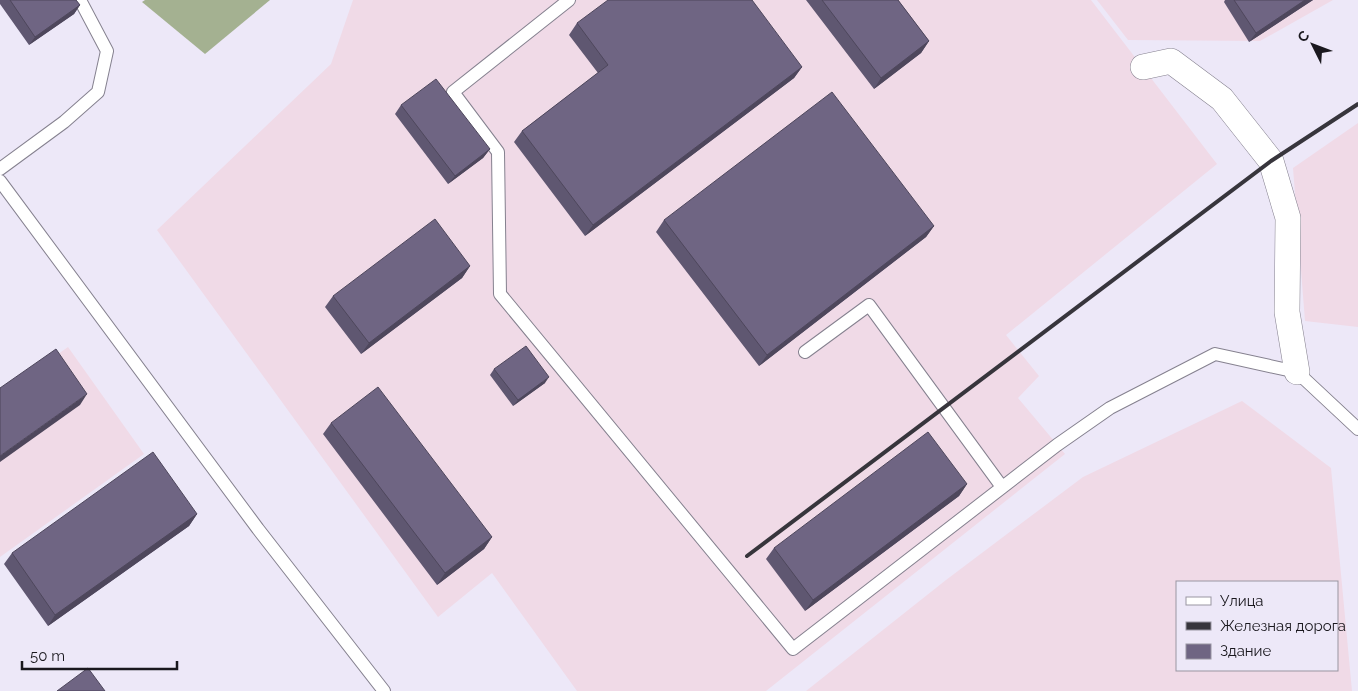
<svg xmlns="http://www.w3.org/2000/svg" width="1358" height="691" font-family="Raleway,sans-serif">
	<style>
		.industrial { fill: #f0dae7; fill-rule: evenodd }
		.forest { fill: #a4b191 }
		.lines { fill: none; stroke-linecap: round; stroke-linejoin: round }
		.service-casing { stroke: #85818f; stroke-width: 14 }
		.minor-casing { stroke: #85818f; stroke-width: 26 }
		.service { stroke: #fff; stroke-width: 12 }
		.minor { stroke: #fff; stroke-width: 25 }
		.rail { stroke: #37353c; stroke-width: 4 }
		.wall { fill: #5f5771 }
		.shaded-wall { fill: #4e475c }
		.building { fill: #6f6583; stroke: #4e475c }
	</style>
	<rect width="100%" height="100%" fill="#ede8f8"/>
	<!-- industrial -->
	<path class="industrial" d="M 353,0 L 1091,0 L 1217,164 L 1006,335 L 1039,376 L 1018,398 L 1065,454 L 766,691 L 577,691 L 492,573 L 438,617 L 157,230 L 331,64 Z
		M 1097,0 L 1333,0 L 1260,41 L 1128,40 Z
		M 1358,123 L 1358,327 L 1305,321 L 1293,168 Z
		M 68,347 L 144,454 L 0,557 L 0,395 Z
		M 1242,401 L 1331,468 L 1352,691 L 806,691 L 946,580 L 1083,477 ZM 1177,582 L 1337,582 L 1337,670 L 1177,670 Z"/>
	<!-- forest -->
	<path class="forest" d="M 145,0 L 270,0 L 205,54 L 142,2 Z"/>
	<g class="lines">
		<!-- service casing -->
		<g class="service-casing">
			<path id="service" d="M 569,0 L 453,92 L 498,152 L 500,294 L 793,649 L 1057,445 L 1110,408 L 1215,354 L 1297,372 L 1358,429
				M 0,169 L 64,122 L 98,92 L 107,51 L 80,0
				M 0,181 L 258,529 L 384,691
				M 805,352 L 869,305 L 1002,487"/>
		</g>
		<!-- minor casing -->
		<g class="minor-casing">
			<path id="minor" d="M 1143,67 L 1171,61 L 1222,99 L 1271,161 L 1288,218 L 1287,312 L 1297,372"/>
		</g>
		<!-- service -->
		<use href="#service" class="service"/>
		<!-- minor -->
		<use href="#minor" class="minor"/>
		<!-- rail -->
		<path class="rail" d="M 747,556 L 1271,161 L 1358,104"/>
	</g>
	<!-- wall -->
	<path class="wall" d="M 0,0 L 76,0 L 80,5 L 74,14 L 29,45 L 0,4 Z
		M 806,0 L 898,0 L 929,41 L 921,53 L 874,89 Z
		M 1225,0 L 1313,0 L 1249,42 L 1224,2 Z
		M 577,23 L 802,67 L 794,78 L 585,236 L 514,142 L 522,131 L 598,73 L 569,35 Z
		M 401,105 L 490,149 L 483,158 L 448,184 L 395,114 Z
		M 664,220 L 934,226 L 926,237 L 759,366 L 656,232 Z
		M 470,266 L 462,278 L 361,354 L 325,307 L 333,296 Z
		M 494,369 L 545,383 L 513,406 L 490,375 Z
		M 331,423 L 492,537 L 484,549 L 437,585 L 323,434 Z
		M 967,484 L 959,496 L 805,611 L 766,559 L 774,548 Z
		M 197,514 L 189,526 L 48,626 L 4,564 L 12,553 Z"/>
	<!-- shaded-wall -->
	<path class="shaded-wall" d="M 1305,0 L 1313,0 L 1249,42 L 1256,33 Z
		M 80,5 L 74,14 L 29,45 L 35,37 Z
		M 929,41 L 921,53 L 874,89 L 881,78 Z
		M 802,67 L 794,78 L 585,236 L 593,225 Z
		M 490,149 L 483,158 L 448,184 L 455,176 Z
		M 934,226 L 926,237 L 759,366 L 767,355 Z
		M 470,266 L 462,278 L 361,354 L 369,343 Z
		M 549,377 L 545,383 L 513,406 L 518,400 Z
		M 87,394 L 80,405 L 0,462 L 0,456 Z
		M 967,484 L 959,496 L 805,611 L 813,600 Z
		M 197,514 L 189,526 L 48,626 L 55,615 Z
		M 492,537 L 484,549 L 437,585 L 445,573 Z"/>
	<!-- building -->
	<path class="building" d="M 10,0 L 76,0 L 80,5 L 35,37 Z
		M 608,0 L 752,0 L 802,67 L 593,225 L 522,131 L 608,65 L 577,23 Z
		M 822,0 L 898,0 L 929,41 L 881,78 Z
		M 1234,0 L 1305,0 L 1256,33 Z
		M 436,79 L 490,149 L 455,176 L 401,105 Z
		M 832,92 L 934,226 L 767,355 L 664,220 Z
		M 435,219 L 470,266 L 369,343 L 333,296 Z
		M 526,346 L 549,377 L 518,400 L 494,369 Z
		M 56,349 L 87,394 L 0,456 L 0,388 Z
		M 378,387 L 492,537 L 445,573 L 331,423 Z
		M 928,432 L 967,484 L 813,600 L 774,548 Z
		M 153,452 L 197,514 L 55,615 L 12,553 Z
		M 88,668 L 105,691 L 57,691 Z"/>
	<!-- legend -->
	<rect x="1176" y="581" width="162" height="90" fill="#ede8f8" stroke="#9995a1"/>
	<rect x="1186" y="597" width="25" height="8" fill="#ffffff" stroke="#9995a1"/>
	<text x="1220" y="606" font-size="15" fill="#1a181e">Улица</text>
	<rect x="1186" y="622" width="25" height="8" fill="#37353c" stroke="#9995a1"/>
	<text x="1220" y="631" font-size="15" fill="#1a181e">Железная дорога</text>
	<rect x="1186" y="644" width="25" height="15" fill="#6f6583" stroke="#9995a1"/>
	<text x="1220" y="656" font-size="15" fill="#1a181e">Здание</text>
	<!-- north arrow -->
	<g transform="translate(1313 45) rotate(312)" stroke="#ede8f8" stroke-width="4" paint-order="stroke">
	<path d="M0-4L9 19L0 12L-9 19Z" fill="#1a181e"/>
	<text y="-8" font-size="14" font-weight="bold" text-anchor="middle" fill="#1a181e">С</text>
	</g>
	<!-- scale -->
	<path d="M22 661v8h155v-8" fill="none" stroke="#1a181e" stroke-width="2.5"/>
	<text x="30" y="661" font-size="15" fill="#1a181e" stroke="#ede8f8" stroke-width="4" paint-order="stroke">50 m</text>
</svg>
